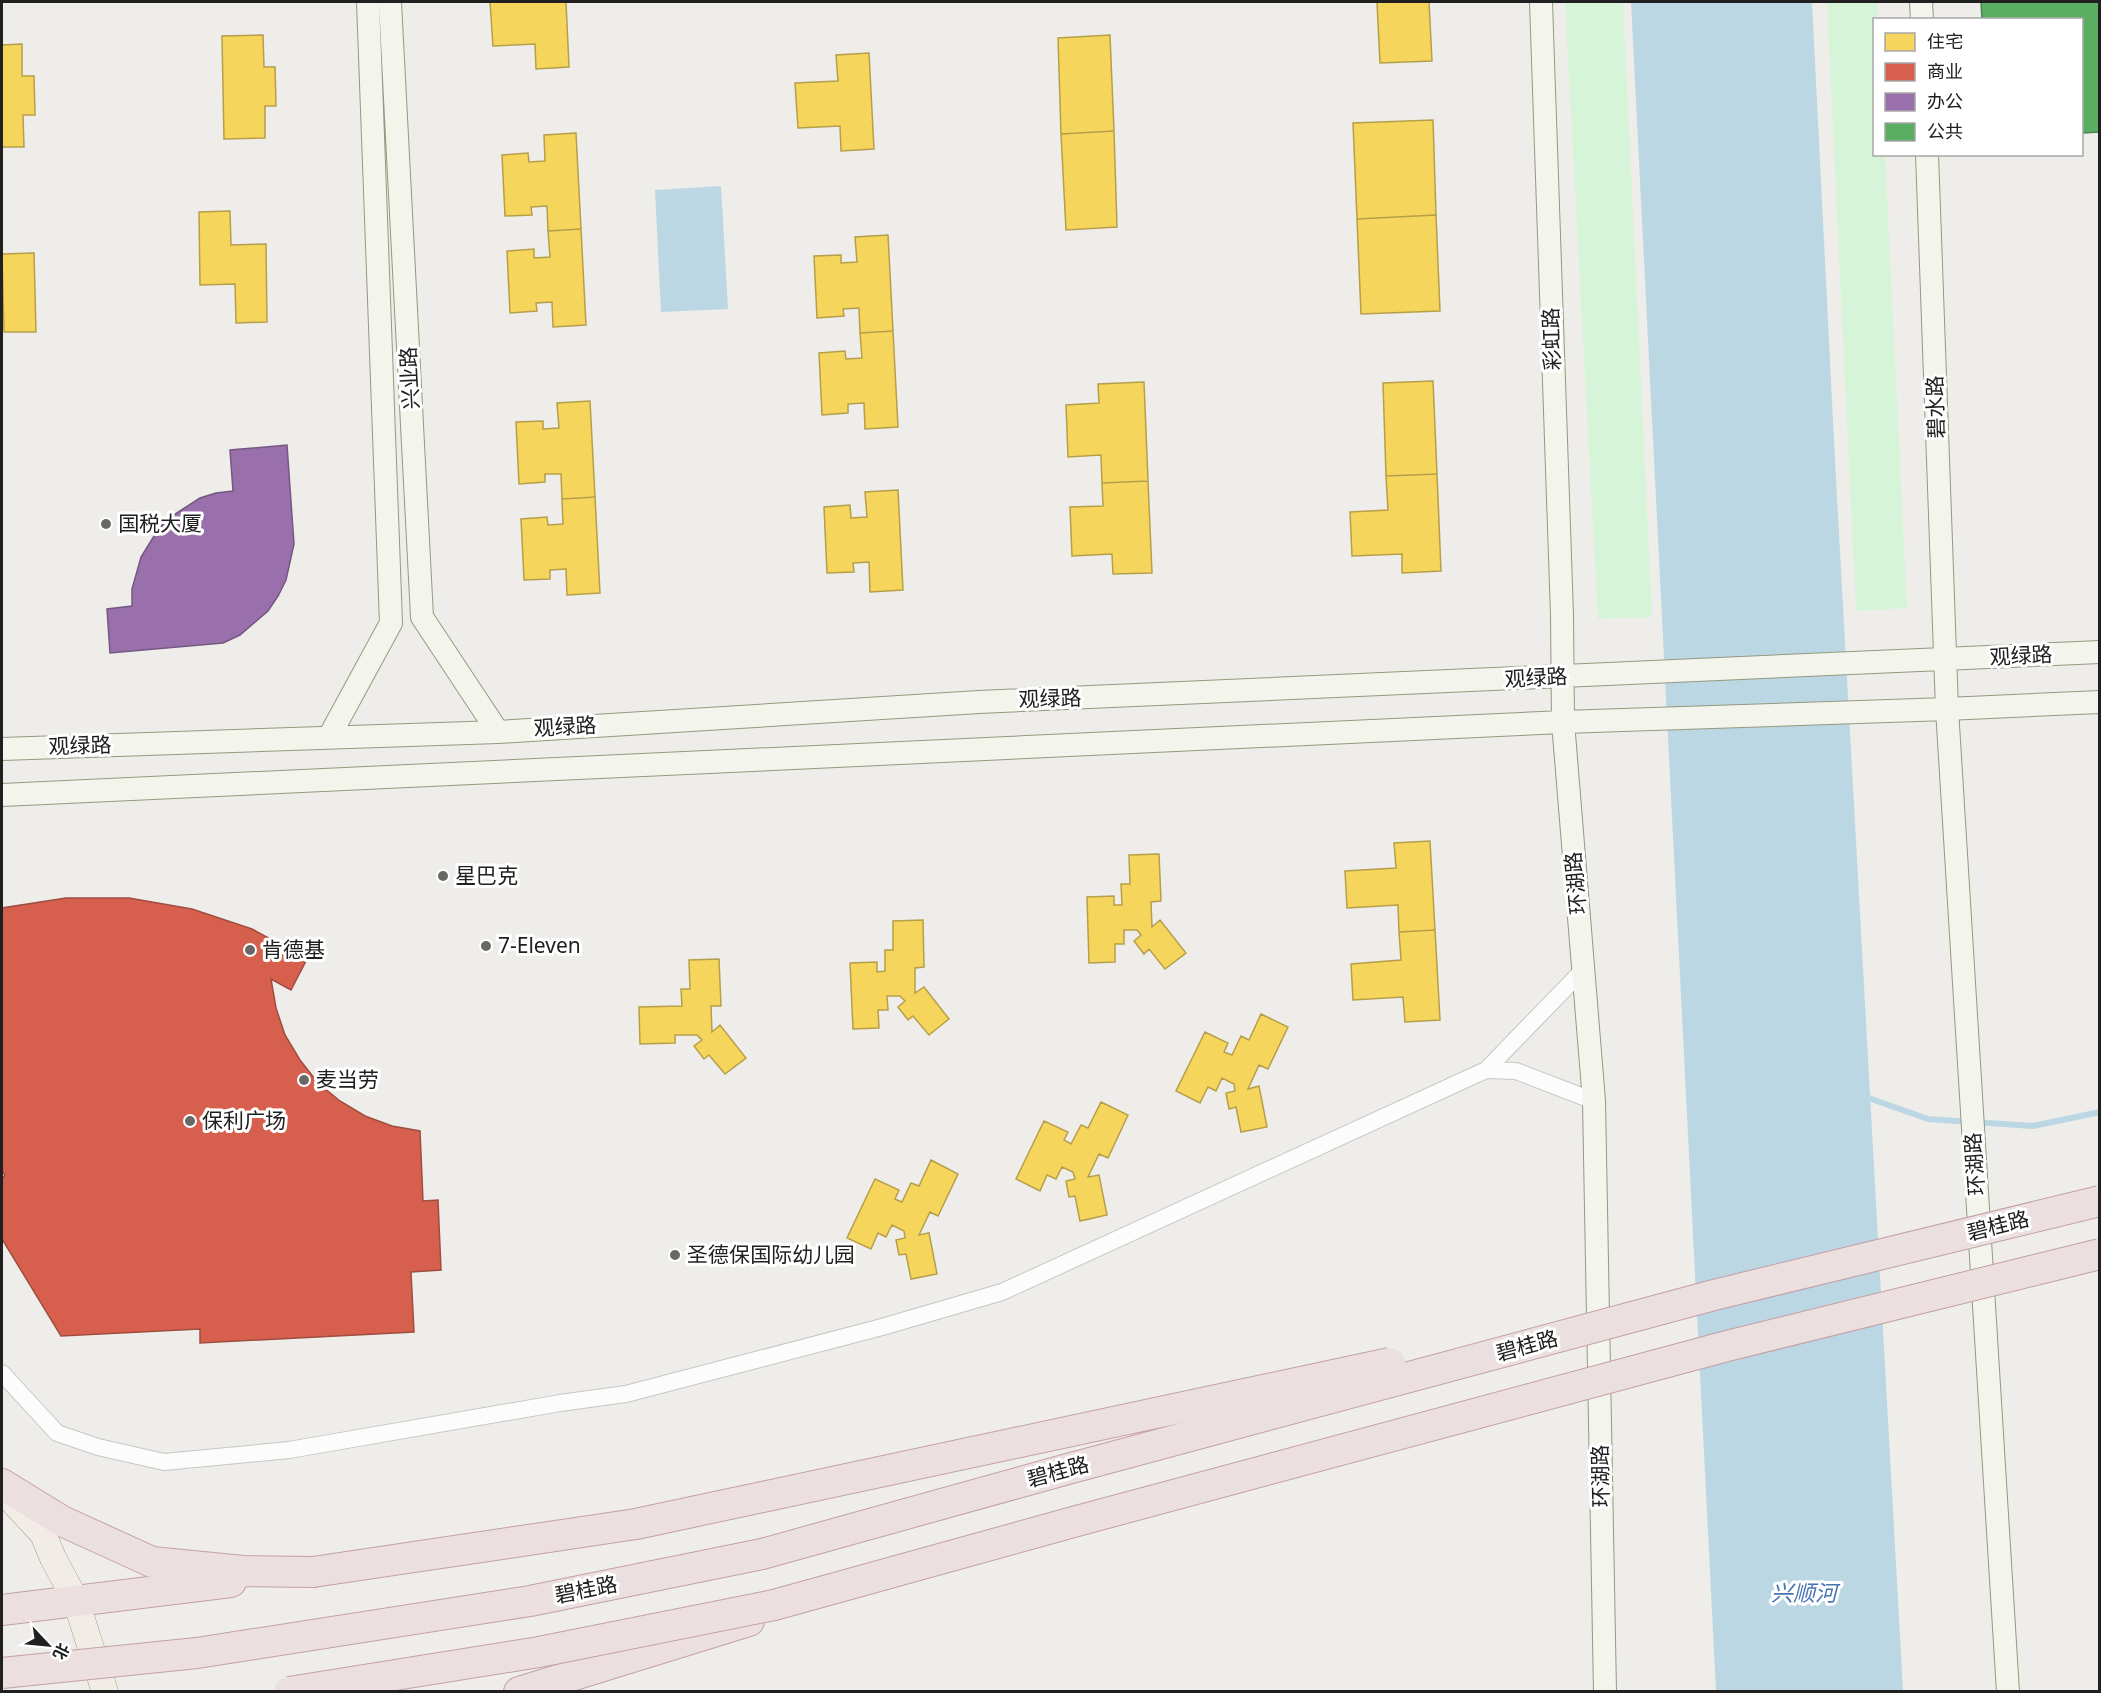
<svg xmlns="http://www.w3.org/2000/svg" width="2101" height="1693" font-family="'Noto Sans','Noto Sans SC',sans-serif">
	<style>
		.park { fill: #d6f5d8 }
		.water { fill: #bbd7e3 }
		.homes { fill: #f6d55c; stroke: #b69f4a; stroke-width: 1.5 }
		.shops { fill: #d6604d; stroke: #9f4d40; stroke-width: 1.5 }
		.offices { fill: #9970ab; stroke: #755881; stroke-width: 1.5 }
		.public { fill: #5aae61; stroke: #49834e; stroke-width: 1.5 }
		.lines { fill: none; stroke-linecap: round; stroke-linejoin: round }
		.stream { stroke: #bbd7e3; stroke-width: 6 }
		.street-casing { stroke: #c7c6c5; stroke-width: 18 }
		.secondary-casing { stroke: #95997f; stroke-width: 24 }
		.primary-casing { stroke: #a59d84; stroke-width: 27 }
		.highway-casing { stroke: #c49fa6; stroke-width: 32 }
		.street { stroke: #fcfcfc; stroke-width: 16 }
		.secondary { stroke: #f3f4ec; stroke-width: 22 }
		.primary { stroke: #f1ede6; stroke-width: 26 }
		.highway { stroke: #ebdfe0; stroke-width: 30 }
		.highway-bridge-casing { stroke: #c49fa6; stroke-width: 32; stroke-linecap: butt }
		.highway-bridge { stroke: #ebdfe0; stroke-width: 30 }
		.poi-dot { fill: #686866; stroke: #fff; stroke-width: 2 }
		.labels { text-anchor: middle; stroke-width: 6; stroke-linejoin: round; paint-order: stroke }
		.street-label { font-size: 21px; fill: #202020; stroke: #fff }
		.poi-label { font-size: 21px; fill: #202020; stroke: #fff; text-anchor: start }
		.water-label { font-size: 22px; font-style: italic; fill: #4875b3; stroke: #fff }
	</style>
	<rect width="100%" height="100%" fill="#eeede9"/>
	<!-- park -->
	<path class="park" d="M 1565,2 L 1623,2 L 1652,617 L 1598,619 Z
		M 1827,2 L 1877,2 L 1878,19 L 1874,20 L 1874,154 L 1885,155 L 1907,608 L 1856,611 Z"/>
	<!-- water -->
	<path class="water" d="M 1631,2 L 1812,2 L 1835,461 L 1903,1691 L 1716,1691 Z
		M 721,186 L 728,309 L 661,312 L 655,190 Z"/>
	<!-- homes -->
	<path class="homes" d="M 490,2 L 566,2 L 569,67 L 536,69 L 535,44 L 493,46 Z
		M 1377,2 L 1429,2 L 1432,61 L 1380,63 Z
		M 263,35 L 264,67 L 275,67 L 276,106 L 265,106 L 265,138 L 224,139 L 222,36 Z
		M 1110,35 L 1114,131 L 1061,134 L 1058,38 Z
		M 22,44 L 22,76 L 34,76 L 35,115 L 23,115 L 24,147 L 2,147 L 2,45 Z
		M 869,53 L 874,149 L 841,151 L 840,126 L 798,128 L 795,83 L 838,81 L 836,55 Z
		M 1433,120 L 1436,215 L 1357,219 L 1353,123 Z
		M 1114,131 L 1117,227 L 1066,230 L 1061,134 Z
		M 576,133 L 581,229 L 548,231 L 547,206 L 531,207 L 532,215 L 505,216 L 502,155 L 528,153 L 529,162 L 545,161 L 544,135 Z
		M 230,211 L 231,245 L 266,244 L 267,322 L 236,323 L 235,284 L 200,285 L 199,212 Z
		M 1436,215 L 1440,311 L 1361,314 L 1357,219 Z
		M 581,229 L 586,325 L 553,327 L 552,302 L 536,303 L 537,311 L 510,313 L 507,251 L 534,249 L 534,258 L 550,257 L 548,231 Z
		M 888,235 L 893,331 L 860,333 L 859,308 L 843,309 L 844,316 L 817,318 L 814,256 L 841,255 L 841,263 L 857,262 L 855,237 Z
		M 34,253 L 36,332 L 4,332 L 2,254 Z
		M 893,331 L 898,427 L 865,429 L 864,403 L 848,404 L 848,413 L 822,415 L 819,353 L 845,351 L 846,359 L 862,358 L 860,333 Z
		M 1433,381 L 1437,474 L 1386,476 L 1383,383 Z
		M 1144,382 L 1148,481 L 1102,483 L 1101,455 L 1068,457 L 1066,405 L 1099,403 L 1098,384 Z
		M 590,401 L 595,497 L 562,499 L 561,474 L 545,474 L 545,482 L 519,484 L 516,422 L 543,421 L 543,429 L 559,428 L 557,403 Z
		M 1437,474 L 1441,571 L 1402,573 L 1402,554 L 1352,556 L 1350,512 L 1388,510 L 1386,476 Z
		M 1148,481 L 1152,573 L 1113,574 L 1112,554 L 1072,556 L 1070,507 L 1103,506 L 1102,483 Z
		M 898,490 L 903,590 L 870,592 L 869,562 L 853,563 L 854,572 L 827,573 L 824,507 L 850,505 L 851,518 L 867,517 L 865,492 Z
		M 595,497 L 600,593 L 567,595 L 566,569 L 550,570 L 550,579 L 524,580 L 521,519 L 547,517 L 548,525 L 563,524 L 562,499 Z
		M 1430,841 L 1435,930 L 1399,932 L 1398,905 L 1347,908 L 1345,871 L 1396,868 L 1394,843 Z
		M 1159,854 L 1161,901 L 1151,902 L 1152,927 L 1160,920 L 1186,953 L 1165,969 L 1149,949 L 1144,954 L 1134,941 L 1141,935 L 1137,930 L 1124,930 L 1124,944 L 1115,944 L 1115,962 L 1089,963 L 1087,897 L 1114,896 L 1114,905 L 1122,905 L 1121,884 L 1130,884 L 1129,855 Z
		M 923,920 L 924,967 L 915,968 L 915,993 L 924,987 L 949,1019 L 929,1035 L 913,1016 L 908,1020 L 898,1007 L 905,1001 L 900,996 L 887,996 L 888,1010 L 878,1010 L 879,1028 L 853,1029 L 850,963 L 877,962 L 877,972 L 885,971 L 885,950 L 893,950 L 893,921 Z
		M 1435,930 L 1440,1020 L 1405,1022 L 1403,997 L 1353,1000 L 1351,964 L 1401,960 L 1399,932 Z
		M 719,959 L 721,1006 L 711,1006 L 712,1032 L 720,1025 L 746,1058 L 725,1074 L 709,1055 L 704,1059 L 694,1046 L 702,1040 L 697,1035 L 675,1035 L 675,1043 L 640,1044 L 639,1007 L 682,1006 L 681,989 L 690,989 L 689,960 Z
		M 1261,1014 L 1288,1027 L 1268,1069 L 1259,1065 L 1248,1089 L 1259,1086 L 1267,1127 L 1241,1132 L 1236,1107 L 1229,1109 L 1226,1093 L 1235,1091 L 1234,1084 L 1222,1078 L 1216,1091 L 1208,1087 L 1200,1103 L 1176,1091 L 1205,1032 L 1228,1043 L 1224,1052 L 1232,1055 L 1241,1036 L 1249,1040 Z
		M 1101,1102 L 1128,1115 L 1108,1158 L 1099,1154 L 1088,1177 L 1099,1175 L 1107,1215 L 1080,1221 L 1075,1196 L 1069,1197 L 1066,1181 L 1075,1179 L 1073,1172 L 1062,1167 L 1056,1179 L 1047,1175 L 1040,1191 L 1016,1179 L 1044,1121 L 1068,1132 L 1064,1140 L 1071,1144 L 1081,1125 L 1088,1128 Z
		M 931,1160 L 958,1174 L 938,1216 L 930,1212 L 919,1235 L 929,1233 L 937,1274 L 911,1279 L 906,1254 L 899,1255 L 896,1240 L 905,1238 L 904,1231 L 892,1225 L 886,1237 L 878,1233 L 871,1249 L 847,1238 L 875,1179 L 899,1190 L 895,1199 L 902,1202 L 911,1183 L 919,1186 Z"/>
	<!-- shops -->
	<path class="shops" d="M 66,898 L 129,898 L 192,909 L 252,929 L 307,959 L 291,990 L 271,979 L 276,1008 L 285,1035 L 300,1060 L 318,1083 L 340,1101 L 365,1116 L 392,1126 L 420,1131 L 423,1201 L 438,1200 L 441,1270 L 411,1272 L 414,1332 L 200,1343 L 200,1329 L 61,1336 L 2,1239 L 2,1179 L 5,1175 L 2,1172 L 2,908 Z"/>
	<!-- offices -->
	<path class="offices" d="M 287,445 L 294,544 L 286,580 L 278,596 L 268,611 L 240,635 L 223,643 L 110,653 L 107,609 L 132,606 L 132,589 L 141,557 L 159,528 L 172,516 L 200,498 L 216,493 L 233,491 L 230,450 Z"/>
	<!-- public -->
	<path class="public" d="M 1981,2 L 2100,2 L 2100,132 L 2082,133 L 2082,20 L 1982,20 Z"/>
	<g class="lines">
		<!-- stream -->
		<path class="stream" d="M 1863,1096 L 1928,1119 L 2033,1126 L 2100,1112"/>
		<!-- street casing -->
		<g class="street-casing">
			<path id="street" d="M 1486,1070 L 1516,1071 L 1594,1101
				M 2,1373 L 57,1433 L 98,1447 L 164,1462 L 289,1450 L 560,1403 L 626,1394 L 882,1327 L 1002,1292 L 1486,1070 L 1583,970"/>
		</g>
		<!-- secondary casing -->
		<g class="secondary-casing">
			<path id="secondary" d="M 390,2 L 422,617 L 498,732
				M 1541,2 L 1562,615 L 1563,722 L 1594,1101 L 1605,1692
				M 1921,2 L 1922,20
				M 1927,154 L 1947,709 L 2008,1692
				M 329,737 L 391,623 L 368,2
				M 2,749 L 498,732 L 979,702 L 2100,652
				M 2,795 L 1563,722 L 1947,709 L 2100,702"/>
		</g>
		<!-- primary casing -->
		<g class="primary-casing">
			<path id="primary" d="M 4,1492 L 43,1534 L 53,1558 L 76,1601 L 105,1692"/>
		</g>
		<!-- highway casing -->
		<g class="highway-casing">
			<path id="highway" d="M 2,1484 L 62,1521 L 152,1562 L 243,1571 L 313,1572
				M 2,1610 L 231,1582
				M 519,1692 L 749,1621"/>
		</g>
		<!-- street -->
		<use href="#street" class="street"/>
		<!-- secondary -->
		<use href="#secondary" class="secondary"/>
		<!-- primary -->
		<use href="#primary" class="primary"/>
		<!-- highway -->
		<use href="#highway" class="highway"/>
		<!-- highway-bridge casing -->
		<g class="highway-bridge-casing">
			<path id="highway-bridge" d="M 313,1572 L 636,1524 L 1390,1363
				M 2,1673 L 197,1653 L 530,1601 L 762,1554 L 1064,1470 L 1714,1295 L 2100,1201
				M 289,1692 L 539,1652 L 774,1605 L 1077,1521 L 1727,1346 L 2100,1254"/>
		</g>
		<!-- highway-bridge -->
		<use href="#highway-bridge" class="highway-bridge"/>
	</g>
	<!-- markers -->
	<g class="poi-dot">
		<circle cx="106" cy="524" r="6"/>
		<circle cx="443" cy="876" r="6"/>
		<circle cx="486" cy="946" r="6"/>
		<circle cx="250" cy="950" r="6"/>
		<circle cx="304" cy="1080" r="6"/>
		<circle cx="190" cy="1121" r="6"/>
		<circle cx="675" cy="1255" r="6"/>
	</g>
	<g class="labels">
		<!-- street labels -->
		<g class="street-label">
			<text transform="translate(1552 339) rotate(-92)" y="7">彩虹路</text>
			<text transform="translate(410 378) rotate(-93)" y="7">兴业路</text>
			<text transform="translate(1936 407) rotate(-92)" y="7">碧水路</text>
			<text transform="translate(2021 656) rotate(-3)" y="7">观绿路</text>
			<text transform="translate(1536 678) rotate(-3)" y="7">观绿路</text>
			<text transform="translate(1050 699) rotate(-2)" y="7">观绿路</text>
			<text transform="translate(565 727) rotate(-3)" y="7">观绿路</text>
			<text transform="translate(80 746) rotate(-2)" y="7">观绿路</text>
			<text transform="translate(1576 883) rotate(-95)" y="7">环湖路</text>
			<text transform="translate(1975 1164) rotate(-94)" y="7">环湖路</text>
			<text transform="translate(1998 1226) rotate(-14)" y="7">碧桂路</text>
			<text transform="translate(1527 1346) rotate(-15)" y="7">碧桂路</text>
			<text transform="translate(1058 1472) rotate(-15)" y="7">碧桂路</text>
			<text transform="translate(1601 1476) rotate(-91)" y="7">环湖路</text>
			<text transform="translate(586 1590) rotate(-11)" y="7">碧桂路</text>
		</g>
		<!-- poi labels -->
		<g class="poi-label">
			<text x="118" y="531">国税大厦</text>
			<text x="455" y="883">星巴克</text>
			<text x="498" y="953">7-Eleven</text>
			<text x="262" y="957">肯德基</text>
			<text x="316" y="1087">麦当劳</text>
			<text x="202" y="1128">保利广场</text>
			<text x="687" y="1262">圣德保国际幼儿园</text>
		</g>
		<!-- water labels -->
		<g class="water-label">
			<text x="1804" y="1601">兴顺河</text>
		</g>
	</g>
	<!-- border -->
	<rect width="2101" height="1693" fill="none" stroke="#202020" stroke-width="6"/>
	<!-- legend -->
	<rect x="1873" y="18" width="210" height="138" fill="#ffffff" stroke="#a6a6a6" stroke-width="1.5"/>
	<rect x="1885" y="33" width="30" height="18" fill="#f6d55c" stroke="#a6a6a6" stroke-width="1.5"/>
	<text x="1927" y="48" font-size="18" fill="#202020">住宅</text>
	<rect x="1885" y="63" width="30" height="18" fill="#d6604d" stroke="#a6a6a6" stroke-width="1.5"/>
	<text x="1927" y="78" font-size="18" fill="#202020">商业</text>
	<rect x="1885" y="93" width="30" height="18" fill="#9970ab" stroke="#a6a6a6" stroke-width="1.5"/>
	<text x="1927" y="108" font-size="18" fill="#202020">办公</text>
	<rect x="1885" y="123" width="30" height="18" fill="#5aae61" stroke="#a6a6a6" stroke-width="1.5"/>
	<text x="1927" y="138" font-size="18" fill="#202020">公共</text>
	<!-- north arrow -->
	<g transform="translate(48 1645) rotate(116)" stroke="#ffffff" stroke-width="4.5" paint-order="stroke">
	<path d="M0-4.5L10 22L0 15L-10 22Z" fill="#202020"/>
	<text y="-9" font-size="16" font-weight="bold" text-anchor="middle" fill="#202020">北</text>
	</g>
</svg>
